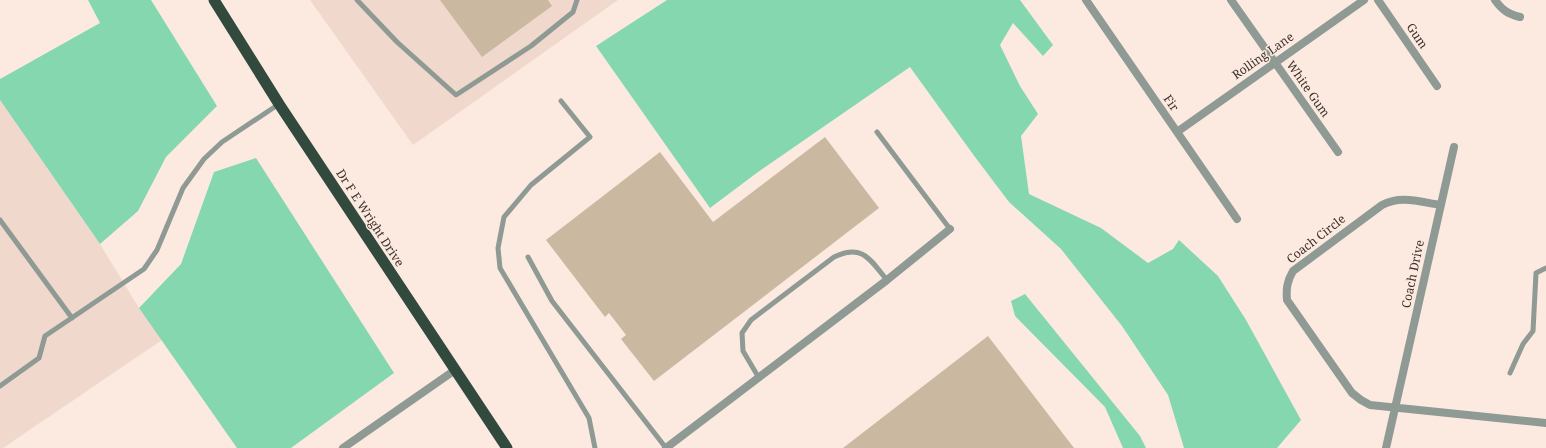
<svg xmlns="http://www.w3.org/2000/svg" width="1546" height="448" font-family="'Noto Serif',serif">
	<style>
		.industrial { fill: #f0d8cd }
		.green { fill: #85d7b0 }
		.building { fill: #cab9a0 }
		.lines { fill: none; stroke-linecap: round; stroke-linejoin: round }
		.service { stroke: #8e9a93; stroke-width: 5 }
		.minor { stroke: #8e9a93; stroke-width: 8 }
		.trunk { stroke: #324a3e; stroke-width: 11 }
		.labels { text-anchor: middle; stroke-width: 3; stroke-linejoin: round; paint-order: stroke }
		.street-label { font-size: 12px; fill: #3d312b; stroke: #fceae0 }
	</style>
	<rect width="100%" height="100%" fill="#fceae0"/>
	<!-- industrial -->
	<path class="industrial" d="M 310,0 L 618,0 L 413,145 Z
		M 0,100 L 100,244 L 139,308 L 162,340 L 3,448 L 0,448 Z"/>
	<!-- green -->
	<path class="green" d="M 88,0 L 151,0 L 217,106 L 166,157 L 138,211 L 100,244 L 0,100 L 0,79 L 100,23 Z
		M 667,0 L 1020,0 L 1053,45 L 1043,56 L 1013,23 L 1000,45 L 1020,86 L 1038,114 L 1021,136 L 1029,194 L 1101,228 L 1148,263 L 1173,249 L 1179,240 L 1218,276 L 1246,320 L 1301,420 L 1277,448 L 1184,448 L 1168,395 L 1122,326 L 1061,249 L 1009,202 L 975,157 L 910,67 L 758,172 L 710,208 L 596,46 Z
		M 256,158 L 394,373 L 291,448 L 237,448 L 139,308 L 181,264 L 214,172 Z
		M 1025,294 L 1140,436 L 1146,448 L 1123,448 L 1105,407 L 1015,316 L 1011,301 Z"/>
	<!-- building -->
	<path class="building" d="M 440,0 L 548,0 L 552,6 L 482,57 Z
		M 825,137 L 879,208 L 654,381 L 621,339 L 626,335 L 609,313 L 605,317 L 546,240 L 660,152 L 713,222 Z
		M 988,336 L 1074,448 L 843,448 Z"/>
	<g class="lines">
		<!-- service -->
		<path class="service" d="M 357,0 L 397,42 L 456,95 L 531,46 L 573,12 L 577,0
			M 561,101 L 590,137 L 531,185 L 504,217 L 498,248 L 500,268 L 589,418 L 595,448
			M 877,132 L 950,229
			M 0,220 L 72,318
			M 528,257 L 552,301 L 666,448
			M 1510,373 L 1523,344 L 1533,331 L 1536,273 L 1546,268
			M 759,378 L 743,351 L 742,333 L 751,320 L 834,257 C 863,243 870,260 887,280
			M 0,386 L 39,358 L 45,336 L 144,269 L 157,250 L 183,188 L 204,159 L 222,142 L 279,104"/>
		<!-- minor -->
		<path class="minor" d="M 1086,0 L 1237,219
			M 1231,0 L 1338,152
			M 1378,0 L 1437,86
			M 1495,0 C 1502,10 1508,14 1520,17
			M 1177,132 L 1364,0
			M 1441,205 C 1420,202 1401,195 1382,205 L 1293,271 C 1287,281 1286,289 1287,300 L 1352,393 L 1361,400 L 1370,405 L 1546,423
			M 343,448 L 455,370
			M 666,448 L 887,280 L 950,229
			M 1386,448 L 1454,147"/>
		<!-- trunk -->
		<path class="trunk" d="M 214,0 L 279,104 L 507,448"/>
	</g>
	<g class="labels">
		<!-- street labels -->
		<g class="street-label">
			<text transform="translate(1417 36) rotate(56)" y="4">Gum</text>
			<text transform="translate(1263 56) rotate(-35)" y="4">Rolling Lane</text>
			<text transform="translate(1308 89) rotate(55)" y="4">White Gum</text>
			<text transform="translate(1171 103) rotate(55)" y="4">Fir</text>
			<text transform="translate(370 218) rotate(57)" y="4">Dr F E Wright Drive</text>
			<text transform="translate(1316 239) rotate(-38)" y="4">Coach Circle</text>
			<text transform="translate(1413 274) rotate(-78)" y="4">Coach Drive</text>
		</g>
	</g>
</svg>
